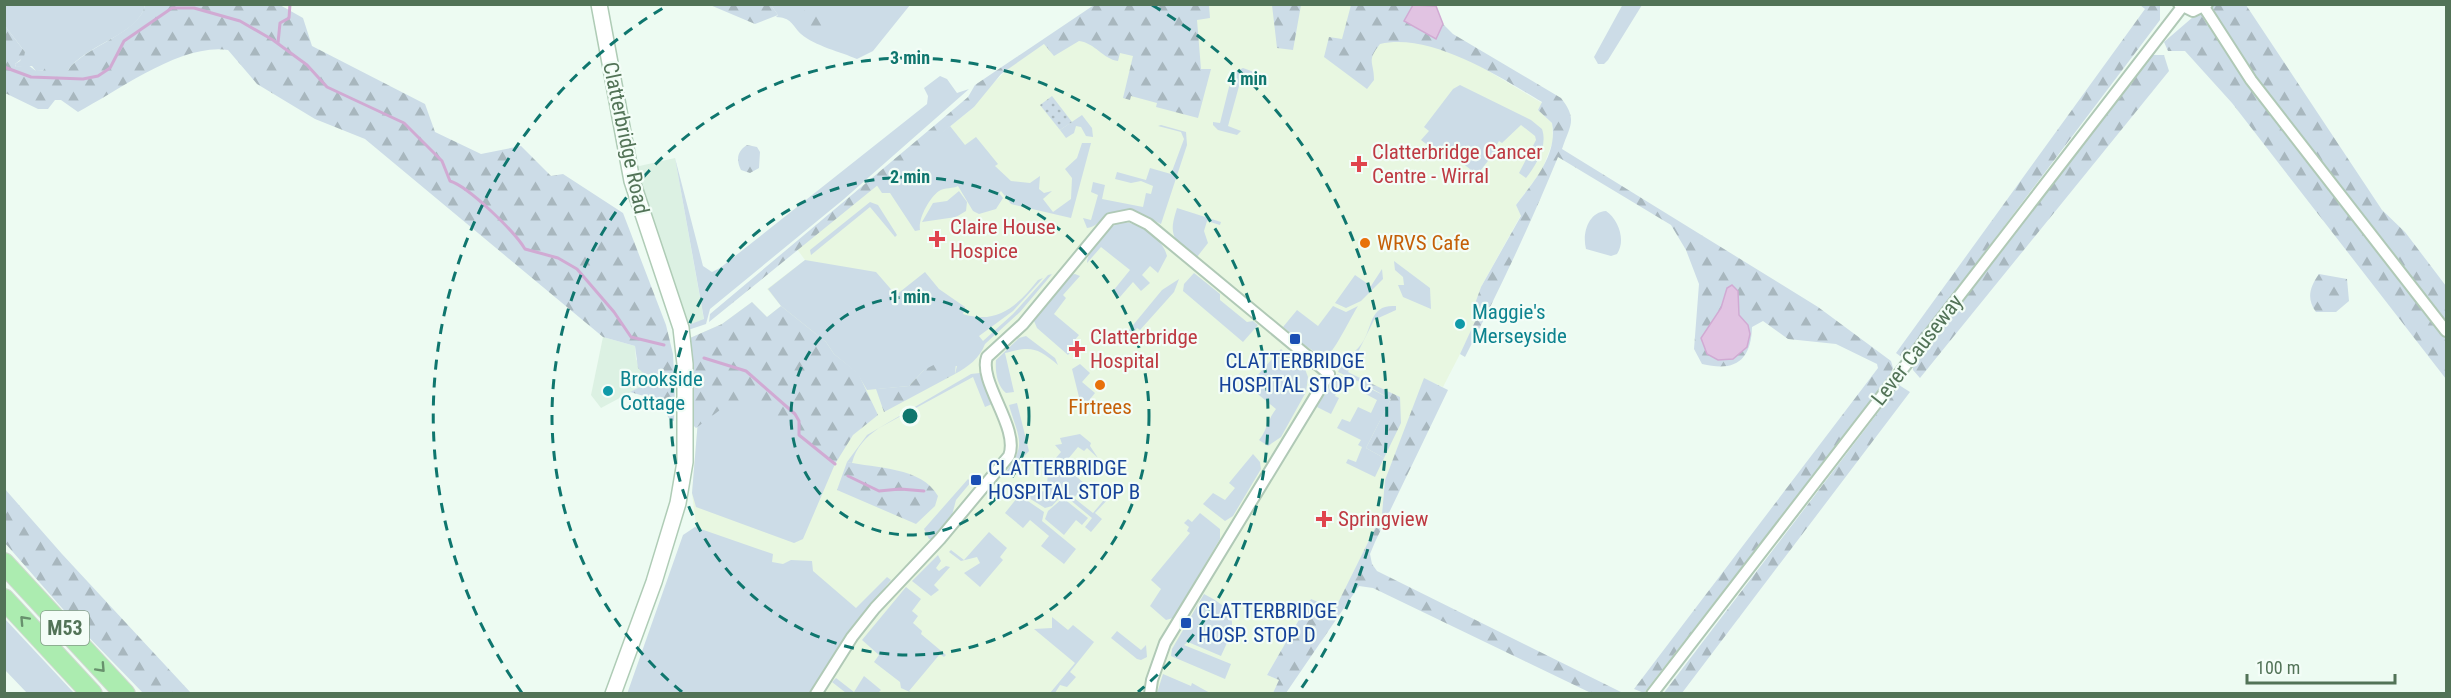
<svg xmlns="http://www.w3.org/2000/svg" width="2451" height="698" viewBox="0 0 2451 698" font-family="'Roboto Condensed',sans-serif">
<defs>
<pattern id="forest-firs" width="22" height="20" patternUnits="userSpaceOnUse" patternTransform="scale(1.5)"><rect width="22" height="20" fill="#ccdce7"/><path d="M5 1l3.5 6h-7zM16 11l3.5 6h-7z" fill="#a8b7be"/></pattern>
<pattern id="garden-dots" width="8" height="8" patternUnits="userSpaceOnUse" patternTransform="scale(1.5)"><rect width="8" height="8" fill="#ccdce7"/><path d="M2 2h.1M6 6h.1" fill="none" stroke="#a8b7be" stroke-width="1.8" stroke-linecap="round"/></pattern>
</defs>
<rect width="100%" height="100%" fill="#edfbf2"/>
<!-- residential -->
<path fill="#dcf1e3" d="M675,158L704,320L686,326L635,167Z
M603,337L635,346L636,359L644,373L674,374L675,382L644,385L601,408L591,395Z"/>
<!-- medical -->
<path fill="#e8f7e1" d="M1105,5H1378L1542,103L1538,110L1552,123L1553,141L1542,170L1516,205L1521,215L1481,287L1476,309L1480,313L1460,354L1443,387L1425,379L1385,480L1382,514L1335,610L1311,599L1267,675L1279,680L1273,693L641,694L697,534L692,493L700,396L690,338L722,324L752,302L767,317L781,306L767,289L805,260L797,249L974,107L981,95L1013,64Z"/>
<!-- green -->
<path fill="#ccdce7" d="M1623,4L1642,5L1608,60L1604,64H1598L1594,57Z
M4,5H145C140,34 85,45 68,70L36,71L32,66L16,67L15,64L20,61L25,52L5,26Z
M771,5H910L873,51L857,59C841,52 815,46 801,34C791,24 792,18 776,17L778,15Z
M1243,68L1254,72L1255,83L1241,79L1228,126L1241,131L1237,135L1218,130L1213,125V122L1220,123L1229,87L1236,78L1231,74Z
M940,76L947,79L957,93L969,89L844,199L710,309L706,324L688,330L686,326L704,319L675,158L703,266L712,272L720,268L927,104L928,96L924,88Z
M1460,85L1531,120L1542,129C1548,146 1536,165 1526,178L1519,173L1536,140L1535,136L1521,125L1502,143L1499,141L1496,146L1498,148L1474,179L1467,174L1470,169L1451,155L1447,160L1421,140L1429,131L1424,127L1453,89Z
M1082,115L1092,128L1093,137L1086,136L1081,127L1076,126L1074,133L1066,138L1060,130Z
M1161,125L1186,132L1187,145L1161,224C1142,215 1126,201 1103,219C1097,223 1095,227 1087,228L1083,218L1091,220L1098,195L1091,192L1093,182L1105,185L1102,199L1143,207L1146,193L1151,194L1153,186L1141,181L1131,183L1115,179L1117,172L1146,180L1150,168L1171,174L1184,139L1181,132L1158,126Z
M950,126L965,145L976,137L998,164L995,166L1011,181L1030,183L1040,176L1039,189L1044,193L1052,191L1043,199L1053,212L1071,199L1072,178L1065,169L1077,158L1082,143H1091L1071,218L1011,204L1001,191L999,193L1003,198L996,209L979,214L973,211L958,186C953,189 945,187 939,191C929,198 918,219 920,230L915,231L890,193H882L876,184Z
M959,191L967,202L966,211L956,217L922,222L933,203L947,201Z
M870,202L878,205L897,235L895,237L870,207L811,255L810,250Z
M1177,208L1221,222L1220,225L1207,221L1204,231L1208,243L1197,257H1194C1173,239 1168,236 1177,208Z
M1606,211C1619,220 1626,241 1617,254L1611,256L1586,249C1582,234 1588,212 1606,211Z
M1121,222C1138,221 1163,238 1167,256L1158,273L1150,266L1142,275L1150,283L1141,291L1133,282L1120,297L1113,291L1130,270L1101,247L1087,263C1088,247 1106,228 1121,222Z
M805,260L876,272L896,295L925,272L939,289L965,307L963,314C998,325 1018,305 1038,280L1043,278L1013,311L979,336L983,341L1013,314L1048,275L1052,274L1020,312L985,344C980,358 968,367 955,374L957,366L924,370L909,386L867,390L857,373L834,354L826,342L781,306L768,289Z
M1394,261L1430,288L1431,309L1403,297L1398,285H1404L1403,277L1395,270Z
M1382,269L1383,279L1361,301L1346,308L1335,303L1355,275L1371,286Z
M1194,273L1220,294V300L1247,322L1253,321L1258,325L1243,342L1183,291L1184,284Z
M1075,274L1080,276L1063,295L1066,298L1054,314L1079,335L1074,341L1077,344L1068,355L1037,328L1034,321L1070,275Z
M1179,279L1174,292L1140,330L1137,328L1131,337L1129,330L1162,290Z
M1333,306L1346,312L1358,306C1351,317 1335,350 1328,355L1316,353L1299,341L1301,338L1296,334L1294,336L1283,327L1297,310L1318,326Z
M1396,306V310L1374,320L1348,372L1368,382L1367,387L1391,399L1366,448L1384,458L1375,477L1346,463L1348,459L1356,462L1362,447L1358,445L1361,440L1337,428L1342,419L1350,422L1358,407L1371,413L1377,400L1360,391L1365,382L1361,380L1360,382L1338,372C1347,353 1353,356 1362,343C1373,327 1369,304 1396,306Z
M1026,336L1055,358L1058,365C1037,347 1031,346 1005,353L1014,392L1006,393C997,386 995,371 996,360L1019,338Z
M1281,349L1305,369L1308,377L1306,392L1281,437L1268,446L1259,440C1267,430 1268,419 1276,409L1248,386Z
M693,361L795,414L799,421V435L835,464L803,539L794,543L696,507L692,493L700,396Z
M1080,364L1090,373L1082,382L1095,393L1082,409L1072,369Z
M980,373L992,404L985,407L973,377L879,428C866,437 856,447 852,463L847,462L867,435L971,374Z
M1337,374L1348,379L1345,384L1341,383L1335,396L1339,398L1331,414L1317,407Z
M1017,403L1029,451L1005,477L1003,475C1028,445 1019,440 1009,405Z
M1080,434L1091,443L1090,446L1098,458L1087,448L1084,451L1078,447L1063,465L1085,484L1074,498L1093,513L1108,495L1110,497L1095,513L1102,519L1091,532L1085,527L1092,518L1063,494L1052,506L1045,508L1024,495L1044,491L1047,488L1048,467L1061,452L1055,445L1062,444L1060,438Z
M1253,454L1260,462L1261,469L1233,516L1225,521L1203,504L1213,493L1225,500L1235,488L1229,483Z
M968,479L971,482L956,500L951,519L933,539H929L924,529Z
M1022,497L1044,512L1042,521L1076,549L1064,564L1041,546L1049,536L1030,520L1023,528L1005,513L1017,498L1020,500Z
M1063,498L1088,518L1082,525L1076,520L1064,535L1045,519L1048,511Z
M1200,513L1220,529V539L1173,618L1166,620L1150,606L1161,589L1151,580L1190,533L1187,531L1189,527L1184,523L1188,519L1192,522Z
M695,527L773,554L772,562L783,564L791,560L812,561L813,571L856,608L887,577L891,580L850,629L809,693L627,694L683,535Z
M989,532L1007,548L1000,557L1003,560L980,587L964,573L980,563L977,557L961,561L949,552L951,550L964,560Z
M938,555L941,561L936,568L939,571L946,566L950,567L934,585L939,590L931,596L912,581Z
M906,587L921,599L912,611L918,616L913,623L922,631L921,634L946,655L944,657L940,654L909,691L912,693L901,688L900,682L874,662L879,655L862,640Z
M1204,594C1239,612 1237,622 1221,656L1188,642L1184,645L1231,664L1225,679L1171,656L1172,649Z
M1052,617L1068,630L1073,625L1094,642L1070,672L1076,677L1067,687L1060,685L1055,693H1050L1075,663L1034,629L1052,628Z
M5,619L74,693H27L5,670Z
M1117,631L1141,650L1146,645L1147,657L1141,660L1137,659L1111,638Z
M1163,674L1191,686L1192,683L1210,693H1157Z
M864,676L881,690L878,693H846L832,682L836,678L854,692Z"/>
<!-- forest -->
<path fill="url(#forest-firs)" d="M145,5H280L303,18L312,46L425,104L435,132L481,154L521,146L551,176L563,174L623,213L666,325L673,354L674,374H644L638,368L635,346L603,337L365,139L315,119L257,84L228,50C181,43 118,91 78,112L61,100H55L48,109H38L5,93V26L25,52L24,57L15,64L16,67L28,65L36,71H43L47,65L55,63L68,70C85,46 140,33 145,5Z
M710,5H771L778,15L755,24Z
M1094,5H1209L1210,18L1197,20L1201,69H1211L1198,118L1156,107L1157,103L1131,96L1130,100L1123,98L1133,56L1120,53L1118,61C1103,59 1095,43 1079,41L1054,56L1044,44L1001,74L974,107L709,322L710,314L941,120L968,97L975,85Z
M1272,5H1301L1293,50L1277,48Z
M1351,5H1413L1405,21L1436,39L1443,24L1453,34L1561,98C1578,120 1570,125 1562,149L1818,307L1891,361L1893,368L1889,377L1644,693L1634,689L1878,368L1877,364L1836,344L1788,339L1763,321L1752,327C1751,361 1735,372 1702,364L1694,349L1699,284L1686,250L1671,225L1558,157C1530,225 1499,291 1465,357L1460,354L1479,313L1476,301L1481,287L1521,216L1516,205C1534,181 1558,155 1552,123L1538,110L1542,102C1500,77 1431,32 1380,44C1366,62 1374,61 1374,80L1367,89L1324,57L1329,37L1342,39Z
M2140,5H2160V20L1904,359L1896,353L2145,9Z
M2214,5H2246L2382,210L2405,232L2446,286V379L2232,103L2185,51H2168L2164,42L2193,17Z
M809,6L827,18L818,31C807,32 803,20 804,11Z
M2152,55H2164L2169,71L1920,378L1913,370V364Z
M747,145L757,147L760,152L759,168L750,173L741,170C736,160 737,151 747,145Z
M2319,274L2347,279L2349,301L2336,312H2316C2306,298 2310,287 2319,274Z
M752,302L767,317L781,306L826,342L834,354L858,373L878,415L853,435L835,464L799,435V421L795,415L790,419L779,420L753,402L728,404L696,428L691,423L693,361L690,338L722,324Z
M941,361H956L955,374L884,412L876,389L909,386L924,370Z
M1424,378L1448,390L1375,542L1370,554L1372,564L1377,571L1623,693H1591L1373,588L1359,586L1286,693H1273L1279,680L1267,675L1311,599L1335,609L1382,514L1385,480Z
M675,382L674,421L670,420L658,400L630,392L644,385Z
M1368,382L1400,397L1401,423L1384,458L1366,448L1391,399L1367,386Z
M1899,385L1910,392L1682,693L1663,694Z
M847,462C875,468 922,467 938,496L935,506L916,524L837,490Z
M4,488L62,554L191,693H143L76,624L5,543Z"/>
<!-- garden -->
<path fill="url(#garden-dots)" d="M1052,96L1072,122L1060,130L1040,105Z"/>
<!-- water -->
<path fill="#e1c3e2" stroke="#d1aad3" stroke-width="1.5" d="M1413,5L1436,6L1443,24L1436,39L1404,21Z
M1732,285L1738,291L1739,315L1748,325L1750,334L1747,347L1733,359L1718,360L1707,354L1701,338L1721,308L1727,288Z"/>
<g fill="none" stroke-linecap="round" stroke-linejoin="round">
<!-- stream -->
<path stroke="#d1aad3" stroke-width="3" d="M278,43L280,23L289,18L290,4
M4,67L31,77L83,79L98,76L110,68L124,41L172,8H194L240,21L273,40L307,65L327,87L404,123L442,161L450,181C469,187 514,231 525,249L558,258L577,269L614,312L631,337L664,345
M704,358L746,371L795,414L799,421V435L835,464
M848,476L879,491L900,489L924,491"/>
<defs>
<path id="minor" d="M2179,4L2193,11L2207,4
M2204,7L2251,80L2446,331
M816,694L852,637L875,608L940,539L1009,456C1020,428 978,382 987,357L1023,324L1110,219L1130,215L1148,224L1329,374L1165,643L1152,680L1150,694
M1652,694L2182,7"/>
<path id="secondary" d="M599,4L632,181L681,328L685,364V462L678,503L654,582L613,694"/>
<path id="motorway" d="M4,563L125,694
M4,599L92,694"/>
</defs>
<!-- minor casing -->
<use href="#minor" stroke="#b0c9b6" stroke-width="14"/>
<!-- secondary casing -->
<use href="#secondary" stroke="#afccb6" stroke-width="18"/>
<!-- motorway casing -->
<use href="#motorway" stroke="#cfd8d0" stroke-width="22"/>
<!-- minor -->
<use href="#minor" stroke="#fff" stroke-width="10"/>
<!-- secondary -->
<use href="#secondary" stroke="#fff" stroke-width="15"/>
<!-- motorway -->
<use href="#motorway" stroke="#acecb0" stroke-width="20"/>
</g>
<!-- one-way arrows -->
<defs><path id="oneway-chevron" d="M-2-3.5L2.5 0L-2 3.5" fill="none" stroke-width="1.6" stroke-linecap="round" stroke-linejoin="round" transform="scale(1.5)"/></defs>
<g stroke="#68916d">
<use href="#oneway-chevron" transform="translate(24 620) rotate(-133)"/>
<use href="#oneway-chevron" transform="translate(101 668) rotate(47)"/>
</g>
<!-- distance rings -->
<g fill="none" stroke="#0f766e" stroke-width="3" stroke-dasharray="10 8">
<circle cx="910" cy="416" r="119"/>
<circle cx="910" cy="416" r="239"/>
<path d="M682 692A358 358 0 1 1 1138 692"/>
<path d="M522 693A477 477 0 0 1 668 5M1152 5A477 477 0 0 1 1298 693"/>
</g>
<!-- markers -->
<g fill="#e0444e" stroke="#f3fdf7" stroke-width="2">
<path d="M1356 155h6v6h6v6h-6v6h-6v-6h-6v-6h6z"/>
<path d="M934 230h6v6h6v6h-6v6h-6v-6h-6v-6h6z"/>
<path d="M1074 340h6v6h6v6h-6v6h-6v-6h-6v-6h6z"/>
<path d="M1321 510h6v6h6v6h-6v6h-6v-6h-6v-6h6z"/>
</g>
<g fill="#e8710a" stroke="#f3fdf7" stroke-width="2">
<circle cx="1365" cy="243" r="6"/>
<circle cx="1100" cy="385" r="6"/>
</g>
<g fill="#0f9aa8" stroke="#f3fdf7" stroke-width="2">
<circle cx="1460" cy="324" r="6"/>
<circle cx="608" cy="391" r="6"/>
</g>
<g fill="#1a4fb4" stroke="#f3fdf7" stroke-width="2">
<rect x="1289" y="333" width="12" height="12" rx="3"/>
<rect x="970" y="474" width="12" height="12" rx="3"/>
<rect x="1180" y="617" width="12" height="12" rx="3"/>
</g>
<g text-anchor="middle" stroke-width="4.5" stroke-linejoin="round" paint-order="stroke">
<!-- shield labels -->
<rect fill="#f3fdf7" stroke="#829c87" stroke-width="1.5" x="41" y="611" width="48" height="34" rx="4.5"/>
<g font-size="20" font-weight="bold" fill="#527357">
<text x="65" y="635">M53</text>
</g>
<!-- street labels -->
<g font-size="21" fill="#527357" stroke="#f3fdf7">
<text transform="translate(626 138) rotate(78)" y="7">Clatterbridge Road</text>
<text transform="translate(1917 350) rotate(-52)" y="7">Lever Causeway</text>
</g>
<!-- health labels -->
<g font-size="21" fill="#be3a42" stroke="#f3fdf7" text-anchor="start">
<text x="1372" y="159">Clatterbridge Cancer<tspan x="1372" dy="24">Centre - Wirral</tspan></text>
<text x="950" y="234">Claire House<tspan x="950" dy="24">Hospice</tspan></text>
<text x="1090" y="344">Clatterbridge<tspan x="1090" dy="24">Hospital</tspan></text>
<text x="1338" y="526">Springview</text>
</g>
<!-- food labels -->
<g font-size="21" fill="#c56008" stroke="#f3fdf7" text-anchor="start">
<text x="1377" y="250">WRVS Cafe</text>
<text x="1100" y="414" text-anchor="middle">Firtrees</text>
</g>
<!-- culture labels -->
<g font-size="21" fill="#0d838f" stroke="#f3fdf7" text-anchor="start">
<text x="1472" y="319">Maggie's<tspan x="1472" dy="24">Merseyside</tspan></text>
<text x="620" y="386">Brookside<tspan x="620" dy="24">Cottage</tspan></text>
</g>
<!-- transit labels -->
<g font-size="21" fill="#164399" stroke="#f3fdf7" text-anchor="start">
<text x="1295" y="368" text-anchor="middle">CLATTERBRIDGE<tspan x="1295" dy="24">HOSPITAL STOP C</tspan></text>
<text x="988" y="475">CLATTERBRIDGE<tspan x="988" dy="24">HOSPITAL STOP B</tspan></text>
<text x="1198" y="618">CLATTERBRIDGE<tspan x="1198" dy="24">HOSP. STOP D</tspan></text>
</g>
</g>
<circle cx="910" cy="416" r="9" fill="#0f766e" stroke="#f3fdf7" stroke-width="3"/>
<g font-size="18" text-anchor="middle" font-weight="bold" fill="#0f766e" stroke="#f3fdf7" stroke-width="4.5" stroke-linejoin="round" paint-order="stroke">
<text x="910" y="64">3 min</text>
<text x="1247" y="85">4 min</text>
<text x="910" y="183">2 min</text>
<text x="910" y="303">1 min</text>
</g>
<!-- border -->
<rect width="2451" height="698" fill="none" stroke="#527357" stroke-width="12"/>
<!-- scale -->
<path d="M2247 674v9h148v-9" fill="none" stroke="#527357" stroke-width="3"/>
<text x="2256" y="674" font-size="18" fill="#527357" stroke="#f3fdf7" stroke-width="4.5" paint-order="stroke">100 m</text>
</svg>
